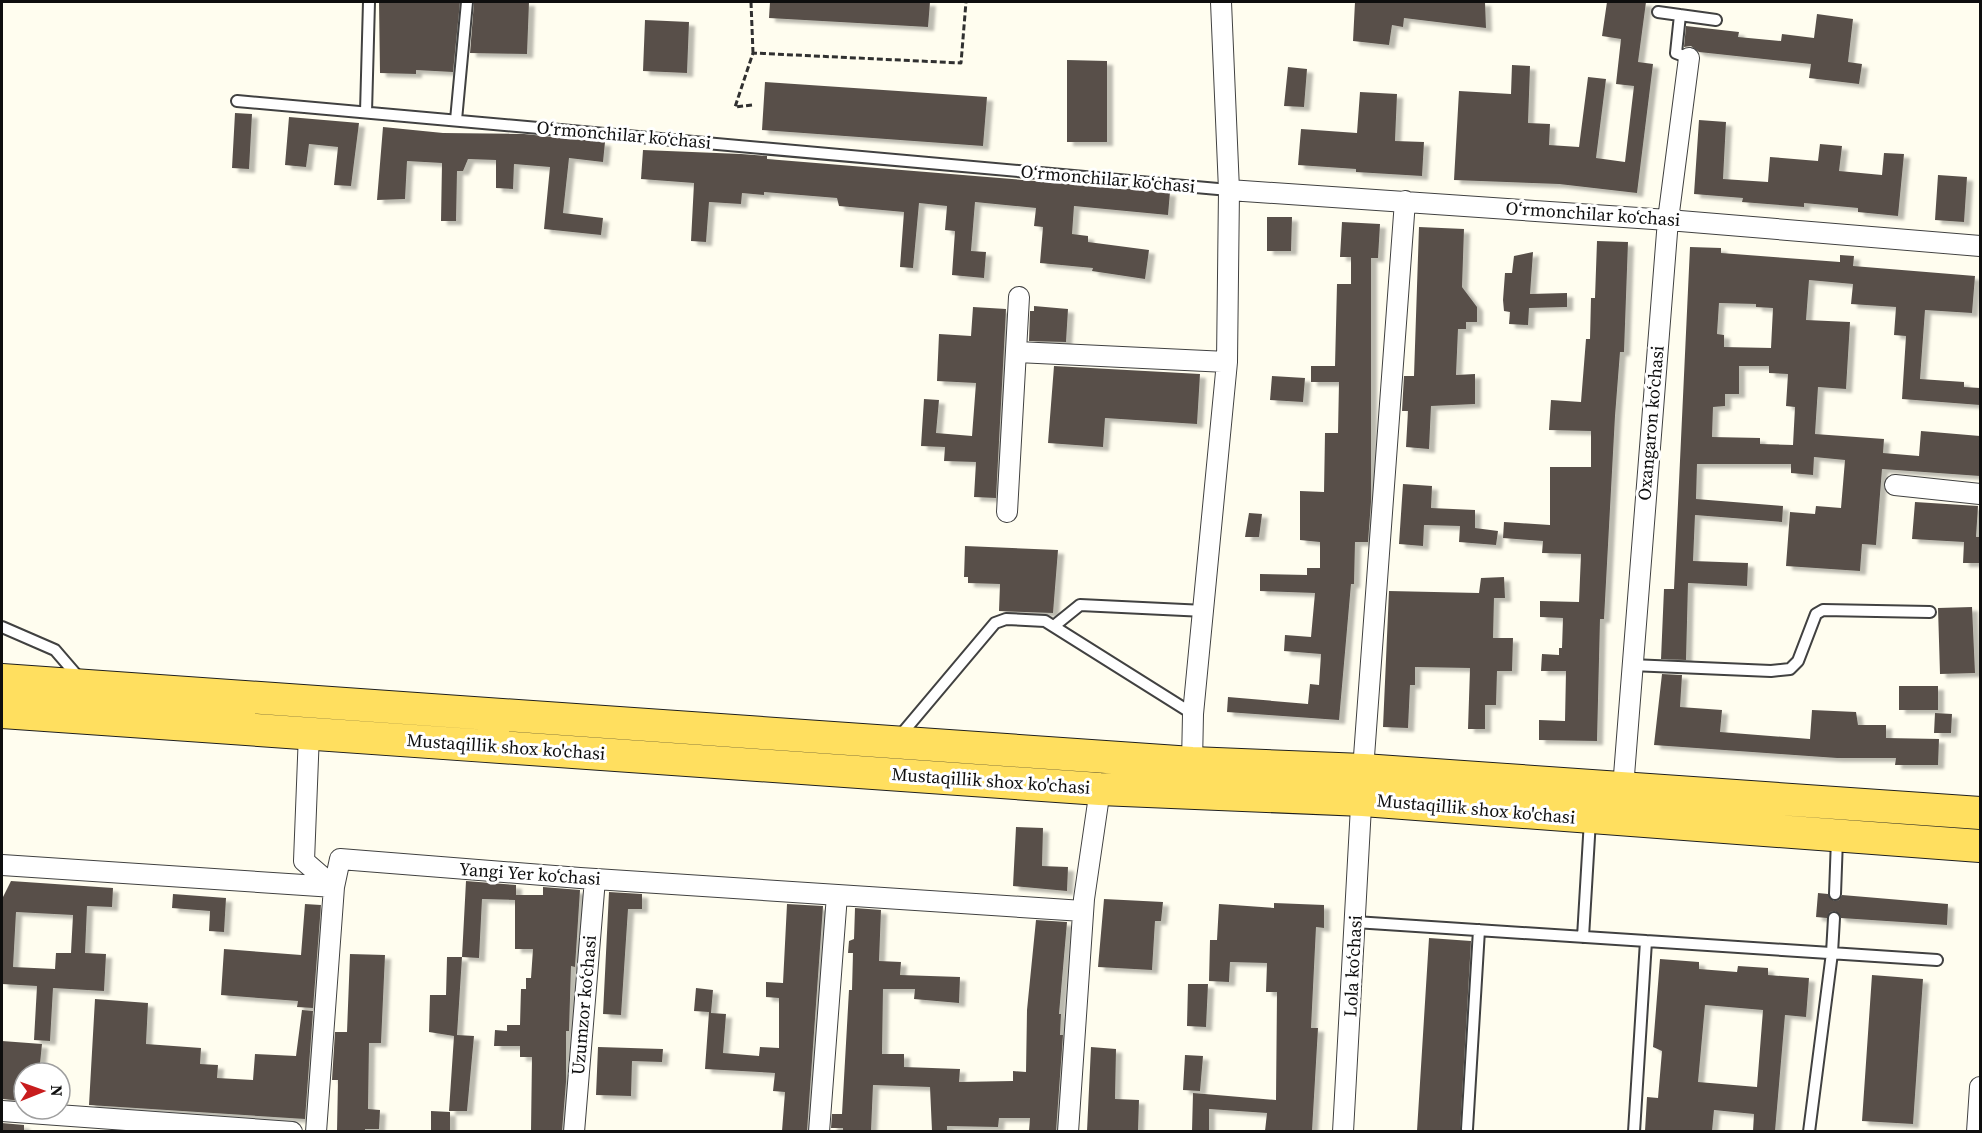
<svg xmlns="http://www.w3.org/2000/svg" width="1982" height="1133" viewBox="0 0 1982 1133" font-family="'Source Serif 4',serif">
<defs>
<filter id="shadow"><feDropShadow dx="6" dy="4" stdDeviation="1.5" flood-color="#0004"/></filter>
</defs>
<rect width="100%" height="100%" fill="#fffdef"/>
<!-- building -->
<path fill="#58504a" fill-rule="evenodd" filter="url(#shadow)" d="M379,2H460L453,72L416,70V74L380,73Z
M474,2H529L527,54L470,53Z
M770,2H930L928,27L769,18Z
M1355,2H1485L1486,28L1404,18L1403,27L1392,25L1389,45L1353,41Z
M1607,2H1646L1638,62L1653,64L1637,193L1559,184L1454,180L1459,91L1511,94L1512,65L1530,66L1528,123L1550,124L1549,145L1579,147L1588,77L1606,79L1596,158L1625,162L1634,86L1616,84L1621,39L1602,36Z
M1817,14L1853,19L1848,62L1862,64L1859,84L1809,78L1811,64L1699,52L1691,46L1684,47L1686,26L1739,32L1738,37L1781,41L1782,34L1814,38Z
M645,20L689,22L687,73L643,71Z
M1067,60L1107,61V142H1067Z
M1288,67L1307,69L1304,107L1284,106Z
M765,82L987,97L983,146L762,130Z
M1360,92L1397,94L1395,141L1424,142L1422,176L1356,172V169L1298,165L1301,129L1357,133Z
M235,113L252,114L249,169L232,168Z
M289,117L359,123L351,186L334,185L338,147L309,144L306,167L285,165Z
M1699,120L1726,122L1723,179L1768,182L1770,157L1818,161L1820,144L1842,146L1839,171L1882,175L1884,153L1904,154L1898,216L1858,212V208L1804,203V207L1742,202L1743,198L1694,194Z
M383,127L443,133L524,134L605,142L603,162L569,158L563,213L603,218L601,235L544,229L550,167L514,164L513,189L496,188V160L468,159L463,171H457L456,221H441L442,163L407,161L405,199L377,200Z
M643,150L741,154L767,156V159L1170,192L1168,215L1074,206L1072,234L1088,236V242L1149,250L1145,279L1092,271L1093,268L1040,263L1043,227L1034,226L1036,208L975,202L971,251L986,252L984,278L952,275L955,231L945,230L947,206L919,203L913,268L900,267L904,212L839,206L837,198L764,192V195L742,193L741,204L709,202L706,242L691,241L694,183L641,179Z
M1938,175L1967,177L1964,222L1935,220Z
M1267,217H1292L1291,251H1267Z
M1342,222L1380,224L1378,258H1371V502L1368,542H1355L1354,584H1351L1339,720L1227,712L1228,697L1308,704L1310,684L1319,685L1321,654L1284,651L1285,635L1311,637L1315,593L1260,591V574L1307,575V568H1320V542L1300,540V491L1324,492L1325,433H1338L1339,382H1311V366H1335L1337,284H1351V257H1340Z
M1419,227L1464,229L1462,287L1477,307V322H1466V329H1458L1456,375L1475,374V404L1431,406L1429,449L1406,447L1408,411H1402L1404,376H1414Z
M1597,241L1628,242L1624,352H1620L1615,416L1604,619H1600L1597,741L1539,740V720L1565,721L1566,671H1541L1542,654L1559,655V648H1562L1563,618L1540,617V601L1579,602L1581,554L1542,553L1543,541L1503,538L1504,522L1550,525V467H1591V431L1549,430L1551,400L1581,402L1586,339H1590L1591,298H1595Z
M1690,247L1721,248V253L1840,262V255L1854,256L1853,266L1975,276L1972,313L1925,310L1920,379L1964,382V387L1980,388V405L1902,399L1906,336L1894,335L1896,307L1851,304L1853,284L1809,280L1806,320L1850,322L1846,389L1818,387L1815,434L1884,439L1883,453L1919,456L1921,431L1980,436V476L1882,469L1876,545L1862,544L1860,571L1786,566L1790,512L1815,514L1816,506L1841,508L1845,460L1814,457L1813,475L1791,473V464H1697L1696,499L1783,506L1782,522L1695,515L1693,561L1748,563L1747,586L1688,583L1686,660L1661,659L1664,589H1674ZM1719,303L1756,304V307L1773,308L1771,348L1724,347V335L1717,334ZM1739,366H1769V373L1788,374L1786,406L1795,407L1793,445L1760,444V438L1712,437L1713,407L1725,406V394H1739Z
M1533,252L1530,294L1567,293V307L1529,308L1528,325L1509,324L1510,312L1504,311L1503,300L1505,273H1512L1514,256Z
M1034,306L1068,309L1066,342L1029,341L1030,311H1034Z
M973,307L1006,309L996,498L974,497L976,462L944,461L945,447L921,446L924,399L939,400L936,433L972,436L976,383L937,381L939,334L971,336Z
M1054,366L1200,374L1197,424L1105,418L1103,447L1048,443Z
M1272,376L1305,378L1303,402L1270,400Z
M1403,484L1432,486L1431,508L1475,510V528L1498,531L1496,545L1459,542L1460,526L1424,525L1423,546L1399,544Z
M1915,502L1978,506L1976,537H1980V563H1963L1964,542L1912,539Z
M1249,513L1262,514L1259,537H1245Z
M965,546L1058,550L1053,613L999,611L1000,584L968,583V577H964Z
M1504,577L1505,598H1494L1493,638H1513L1512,671H1497L1496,705H1485V729H1468L1470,668L1415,667V685H1410L1408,728L1383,727L1389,591L1479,593L1481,578Z
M1972,607L1975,673L1940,674L1938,608Z
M1662,674L1682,675L1680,707L1722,710L1720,732L1810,739L1812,710L1856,712L1858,725H1886V738L1939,739L1938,765H1895L1896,758H1837L1654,745Z
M1899,686H1938V710H1899Z
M1935,713L1952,714L1951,733H1934Z
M1016,827L1043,828L1042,866L1068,867L1067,891L1013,886Z
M11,881L113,888L112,907L87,906L85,953L106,954L104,991L53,988L50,1041L34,1040L37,986L2,984V899ZM16,912L73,915L71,953H56L55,969L13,967Z
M466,881L516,885V895H543V887L580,890L575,967L571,966L569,1031H566V1082L562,1131H531L532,1057H520V1046H494L495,1030L507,1031V1025H520L521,989H526V978H531L533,949H515V900L482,899L479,958L462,957Z
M609,892L642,894V909H628L621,1015L603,1014Z
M1818,893L1828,894L1834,901L1839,900L1842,895L1948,904L1947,925L1841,918L1835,911L1830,912L1827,918L1816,917Z
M173,894L226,898L224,932L209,931L210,911L172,908Z
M1104,899L1163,902L1161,921H1155L1152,970L1098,967Z
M1274,903L1324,905V928L1316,927L1311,1028H1318L1312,1131H1265L1267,1113L1209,1109V1131H1192L1193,1093L1276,1100L1277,992H1266L1267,963L1230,962L1229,982L1209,981L1210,940H1217L1219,904L1274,908Z
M305,904L321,905L313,1008L297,1007L298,1001L221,995L224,949L301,955Z
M787,904L823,906L807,1131H782L785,1092L773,1091L775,1073L705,1069L709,1012L694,1011L696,988L713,990L711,1013L726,1014L723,1053L759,1056L760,1047L779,1048V998L766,997V982L783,983Z
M855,908L881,910L879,961L901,962L900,975L960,977L959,1003L914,999L915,989H883L882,1054H904V1067L960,1069L959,1082L1013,1081V1071L1026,1072L1027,1010L1036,920L1067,922L1059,1014H1061L1060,1035H1063L1056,1131H1029L1030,1118H999L998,1127L947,1126V1131H932L930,1087L873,1085L871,1131H843V1128H831L832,1114H842L849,990H852L853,953H848L849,941L854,939Z
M1429,938L1471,941L1460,1131H1417Z
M350,954L385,955L381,1043H369L368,1109L380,1110L379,1129H365V1131H337L338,1080H332L335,1032H347Z
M447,957H462L457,1035L474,1036L467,1111H449L454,1036L429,1032L430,995H446Z
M1660,959L1699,962V969L1737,972L1738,966L1768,968V975L1809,978L1806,1017L1785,1015L1775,1131H1753L1754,1114L1714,1110L1712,1131H1645L1647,1097L1658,1098L1662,1051L1653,1047ZM1705,1005L1763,1010L1757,1087L1698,1082Z
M1872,975L1923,979L1913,1124L1862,1121Z
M1188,984H1208L1206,1027L1187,1026Z
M95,999L148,1003L146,1044L201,1048L200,1064L218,1065L217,1078L253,1080L255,1054L296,1056L302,1010L313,1011L305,1119L89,1105Z
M2,1041L42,1044L39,1073H24V1101L2,1099Z
M598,1047L663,1049L662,1062L632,1061L631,1096L596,1095Z
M1091,1047L1116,1049L1115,1099L1139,1100L1138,1131H1087Z
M1185,1055L1203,1056L1200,1091L1183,1090Z
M431,1111L450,1112V1131H431Z
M2,1123L24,1125V1131H2Z"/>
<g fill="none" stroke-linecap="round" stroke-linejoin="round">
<defs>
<path id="lane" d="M1658,12L1716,20
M1680,15L1676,53L1689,58
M237,101L1229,190
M366,112L369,2
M456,120L467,2
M1054,626L1080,605L1205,611
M2,627L55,650L80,679
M1631,665L1771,671L1790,669L1798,661L1816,614L1823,610L1930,612
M899,737L995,623L1006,619L1045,621L1193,714
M1835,894L1837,839
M1355,922L1937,960
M1583,937L1590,820
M1467,1129L1479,930
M1634,1132L1646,941
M1809,1132L1832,953L1834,918"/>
<path id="street" d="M1229,190L1668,220L1980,246
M1017,352L1227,362
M1895,485L1980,494
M1007,512L1019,297
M309,733L304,861L334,887L316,1132
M1192,763L1193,714L1227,362L1229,190L1221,2
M1623,788L1668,220L1689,58
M2,865L334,887L340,859L580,878L1083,911
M2,1111L292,1132
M574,1132L595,879
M819,1132L837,895
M1068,1132L1084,899L1100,789
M1343,1132L1363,770L1405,201
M1977,1132L1980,1087"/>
<path id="primary" d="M2,680L1192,763L1363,770L1980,813
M2,712L1100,789L1363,800L1980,846"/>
</defs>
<!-- lane casing -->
<use href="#lane" stroke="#414141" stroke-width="14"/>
<!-- street casing -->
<use href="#street" stroke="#414141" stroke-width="22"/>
<!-- primary casing -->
<use href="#primary" stroke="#1f1f1f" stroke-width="34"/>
<!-- path -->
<path stroke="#303030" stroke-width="3" stroke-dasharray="6 3" stroke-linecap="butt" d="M751,2L753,53
M752,105L735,107L753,53L961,63L966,2"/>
<!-- lane -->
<use href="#lane" stroke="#fff" stroke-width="10"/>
<!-- street -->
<use href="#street" stroke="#fff" stroke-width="20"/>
<!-- primary -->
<use href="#primary" stroke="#ffdf5f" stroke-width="32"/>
</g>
<g text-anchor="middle" stroke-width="6" stroke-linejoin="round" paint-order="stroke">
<!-- street labels -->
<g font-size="18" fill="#0e0e0e" stroke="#fff">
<text transform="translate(624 135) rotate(5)" y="6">Oʻrmonchilar koʻchasi</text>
<text transform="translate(1108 179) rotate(5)" y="6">Oʻrmonchilar koʻchasi</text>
<text transform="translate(1593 214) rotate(4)" y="6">Oʻrmonchilar koʻchasi</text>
<text transform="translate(1651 423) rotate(-85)" y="6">Oxangaron koʻchasi</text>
<text transform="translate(506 747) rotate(4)" y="6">Mustaqillik shox ko'chasi</text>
<text transform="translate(991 781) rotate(4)" y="6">Mustaqillik shox ko'chasi</text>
<text transform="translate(1476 809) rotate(5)" y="6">Mustaqillik shox ko'chasi</text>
<text transform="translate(530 874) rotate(4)" y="6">Yangi Yer koʻchasi</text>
<text transform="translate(1353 966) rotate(-87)" y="6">Lola koʻchasi</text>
<text transform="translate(584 1005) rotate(-85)" y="6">Uzumzor koʻchasi</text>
</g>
</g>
<!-- border -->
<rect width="1982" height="1133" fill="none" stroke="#0e0e0e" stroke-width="6"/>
<!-- north arrow -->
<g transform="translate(42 1091) rotate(89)"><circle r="28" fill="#ffffff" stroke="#9f9f9f" stroke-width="1.5"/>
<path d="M0-4.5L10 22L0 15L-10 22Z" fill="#c81c1d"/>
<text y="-9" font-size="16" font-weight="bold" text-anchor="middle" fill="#0e0e0e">N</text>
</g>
</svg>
